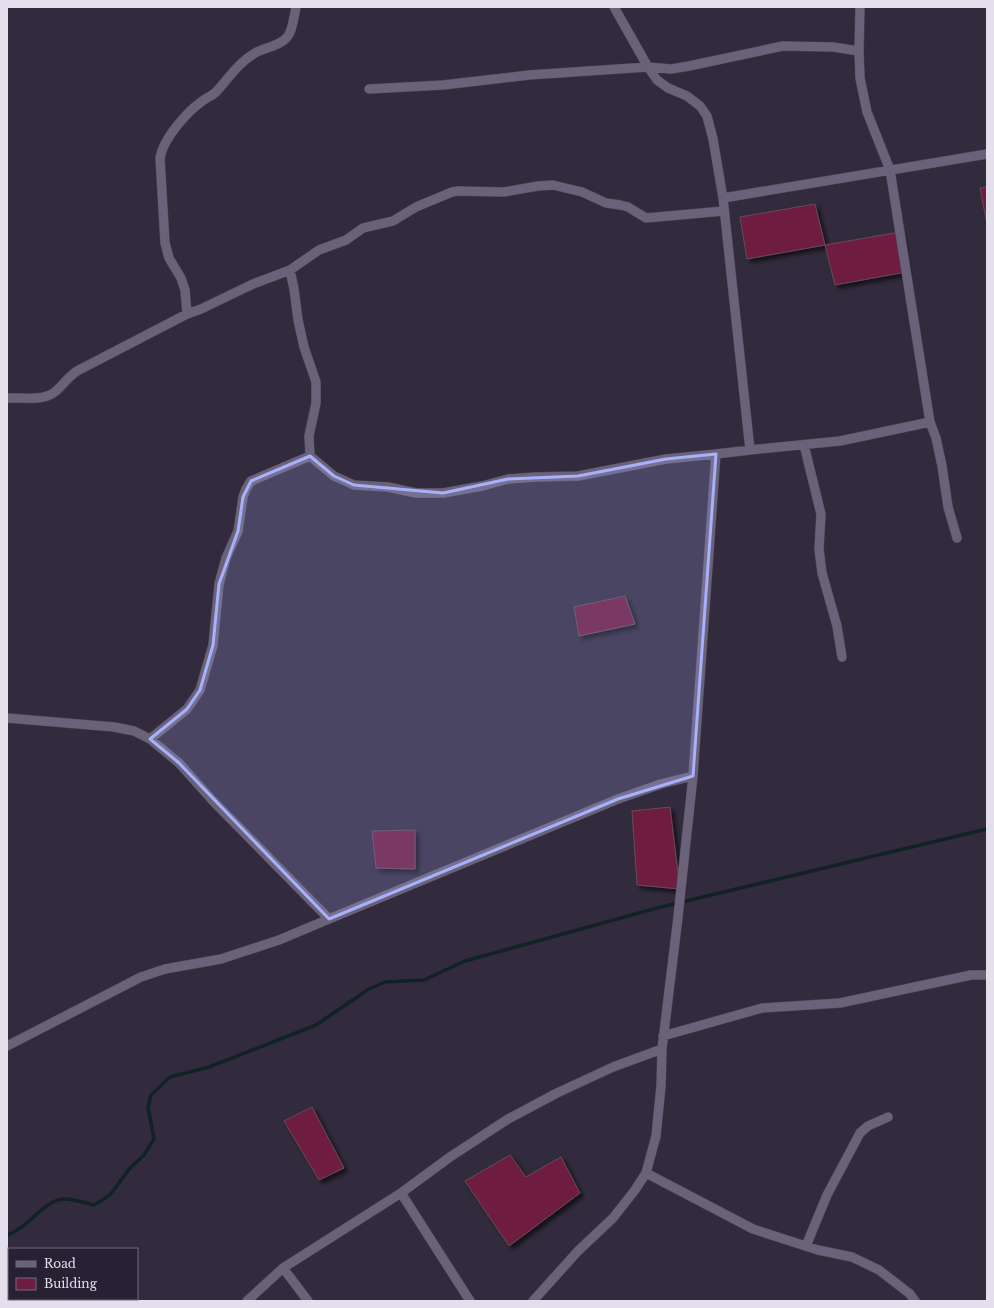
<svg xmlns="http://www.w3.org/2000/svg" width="994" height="1308" viewBox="0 0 994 1308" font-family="'Libre Baskerville',serif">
<defs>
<filter id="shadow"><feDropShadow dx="3.5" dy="3.5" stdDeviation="2" flood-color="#0009"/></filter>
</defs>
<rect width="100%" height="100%" fill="#322b3e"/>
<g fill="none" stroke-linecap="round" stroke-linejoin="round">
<!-- stream -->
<path stroke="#112225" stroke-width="3.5" d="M7,1235C28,1229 41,1202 63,1199C71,1198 86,1203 94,1205L110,1195L130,1168L144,1155L154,1139L148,1107L151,1095L170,1077L209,1067L316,1025L369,989L385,982L424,980L465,961L657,908L987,829"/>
</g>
<!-- building -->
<path fill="#6e1d3f" stroke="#664c54" filter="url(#shadow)" d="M987,187V224L980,188Z
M815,204L825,245L747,259L740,217Z
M900,232L906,272L835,285L825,245Z
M625,596L635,624L579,636L574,607Z
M670,807L680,889L637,885L632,811Z
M415,830V869L376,868L372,831Z
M312,1107L344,1168L319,1180L284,1121Z
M510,1155L526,1177L561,1157L580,1193L509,1246L465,1181Z"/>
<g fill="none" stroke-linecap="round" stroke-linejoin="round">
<defs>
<path id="minor" d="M614,7L648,67L657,80L668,88L687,96L700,106L707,116L713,139L723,198
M860,7L859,51L860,78L867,112L890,170L930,422L936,438L942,466L948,507L957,538
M369,89L443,85L529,75L648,67L671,69L689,66L783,46L833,47L859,51
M290,270L294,289L298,320L304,347L316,382V403L309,436L310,456L334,476L354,485L388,487L416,493H443L482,486L508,479L535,477L578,476L666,459L716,454
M187,314L185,290L181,278L169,258L165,243L160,158C163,139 186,113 201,102C206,98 212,96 216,92C229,78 238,63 255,53C265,47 281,46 288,36C293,29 294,16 296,7
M7,398C22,397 44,402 56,391C64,384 68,377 77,371L187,314L201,309L253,284L290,270L319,250L346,240L363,228L393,221L416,207L452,192L458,191L504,192L538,186L553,185L582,192L606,203L620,205L628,207L646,218L724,211
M804,445L821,514L819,549L822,573L837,626L842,657
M750,450L840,441L930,422
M7,718L114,727L134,731L150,739L179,763L213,801L329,919L618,799L661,784L693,776L716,454L750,450L723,198L987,154
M150,739L187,709L200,690L213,645L219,584L226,558L238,531L243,497L246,489L251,481L310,456
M663,1036L762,1008L840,1003L971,975H987
M7,1046L141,977L165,969L221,959L279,940L329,919
M646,1173L753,1229L818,1250L852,1257L879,1270L910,1294L915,1301
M401,1193L470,1301
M806,1246L827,1195L860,1133L868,1126L888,1117
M283,1268L308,1301
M247,1301L283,1268L401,1193L450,1157L508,1119L557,1093L613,1067L662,1049
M533,1301L578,1251L613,1218L635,1190L646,1173L656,1136L661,1086L662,1049L678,917L693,776"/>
</defs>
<!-- minor casing -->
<use href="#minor" stroke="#4e4859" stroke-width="10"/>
<!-- minor -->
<use href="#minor" stroke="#6a6279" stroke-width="9"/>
</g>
<!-- marked area -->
<path fill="#a8b0fc" fill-opacity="0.2" stroke="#a8b0fc" stroke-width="3" stroke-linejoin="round" d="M716,454L693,776L618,799L329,919L179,763L150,739L187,709L200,690L213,645L219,584L238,531L243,497L251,481L310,456L334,476L354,485L443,493L508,479L578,476L666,459Z"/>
<!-- border -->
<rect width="994" height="1308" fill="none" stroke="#e3dfec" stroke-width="16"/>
<!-- legend -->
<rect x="8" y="1248" width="130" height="52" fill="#282134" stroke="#736d7e"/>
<rect x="16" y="1261" width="20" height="6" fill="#6a6279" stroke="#736d7e"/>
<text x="44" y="1268" font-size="12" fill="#e3dfec">Road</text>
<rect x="16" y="1278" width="20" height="12" fill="#6e1d3f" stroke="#736d7e"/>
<text x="44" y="1288" font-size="12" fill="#e3dfec">Building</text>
</svg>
